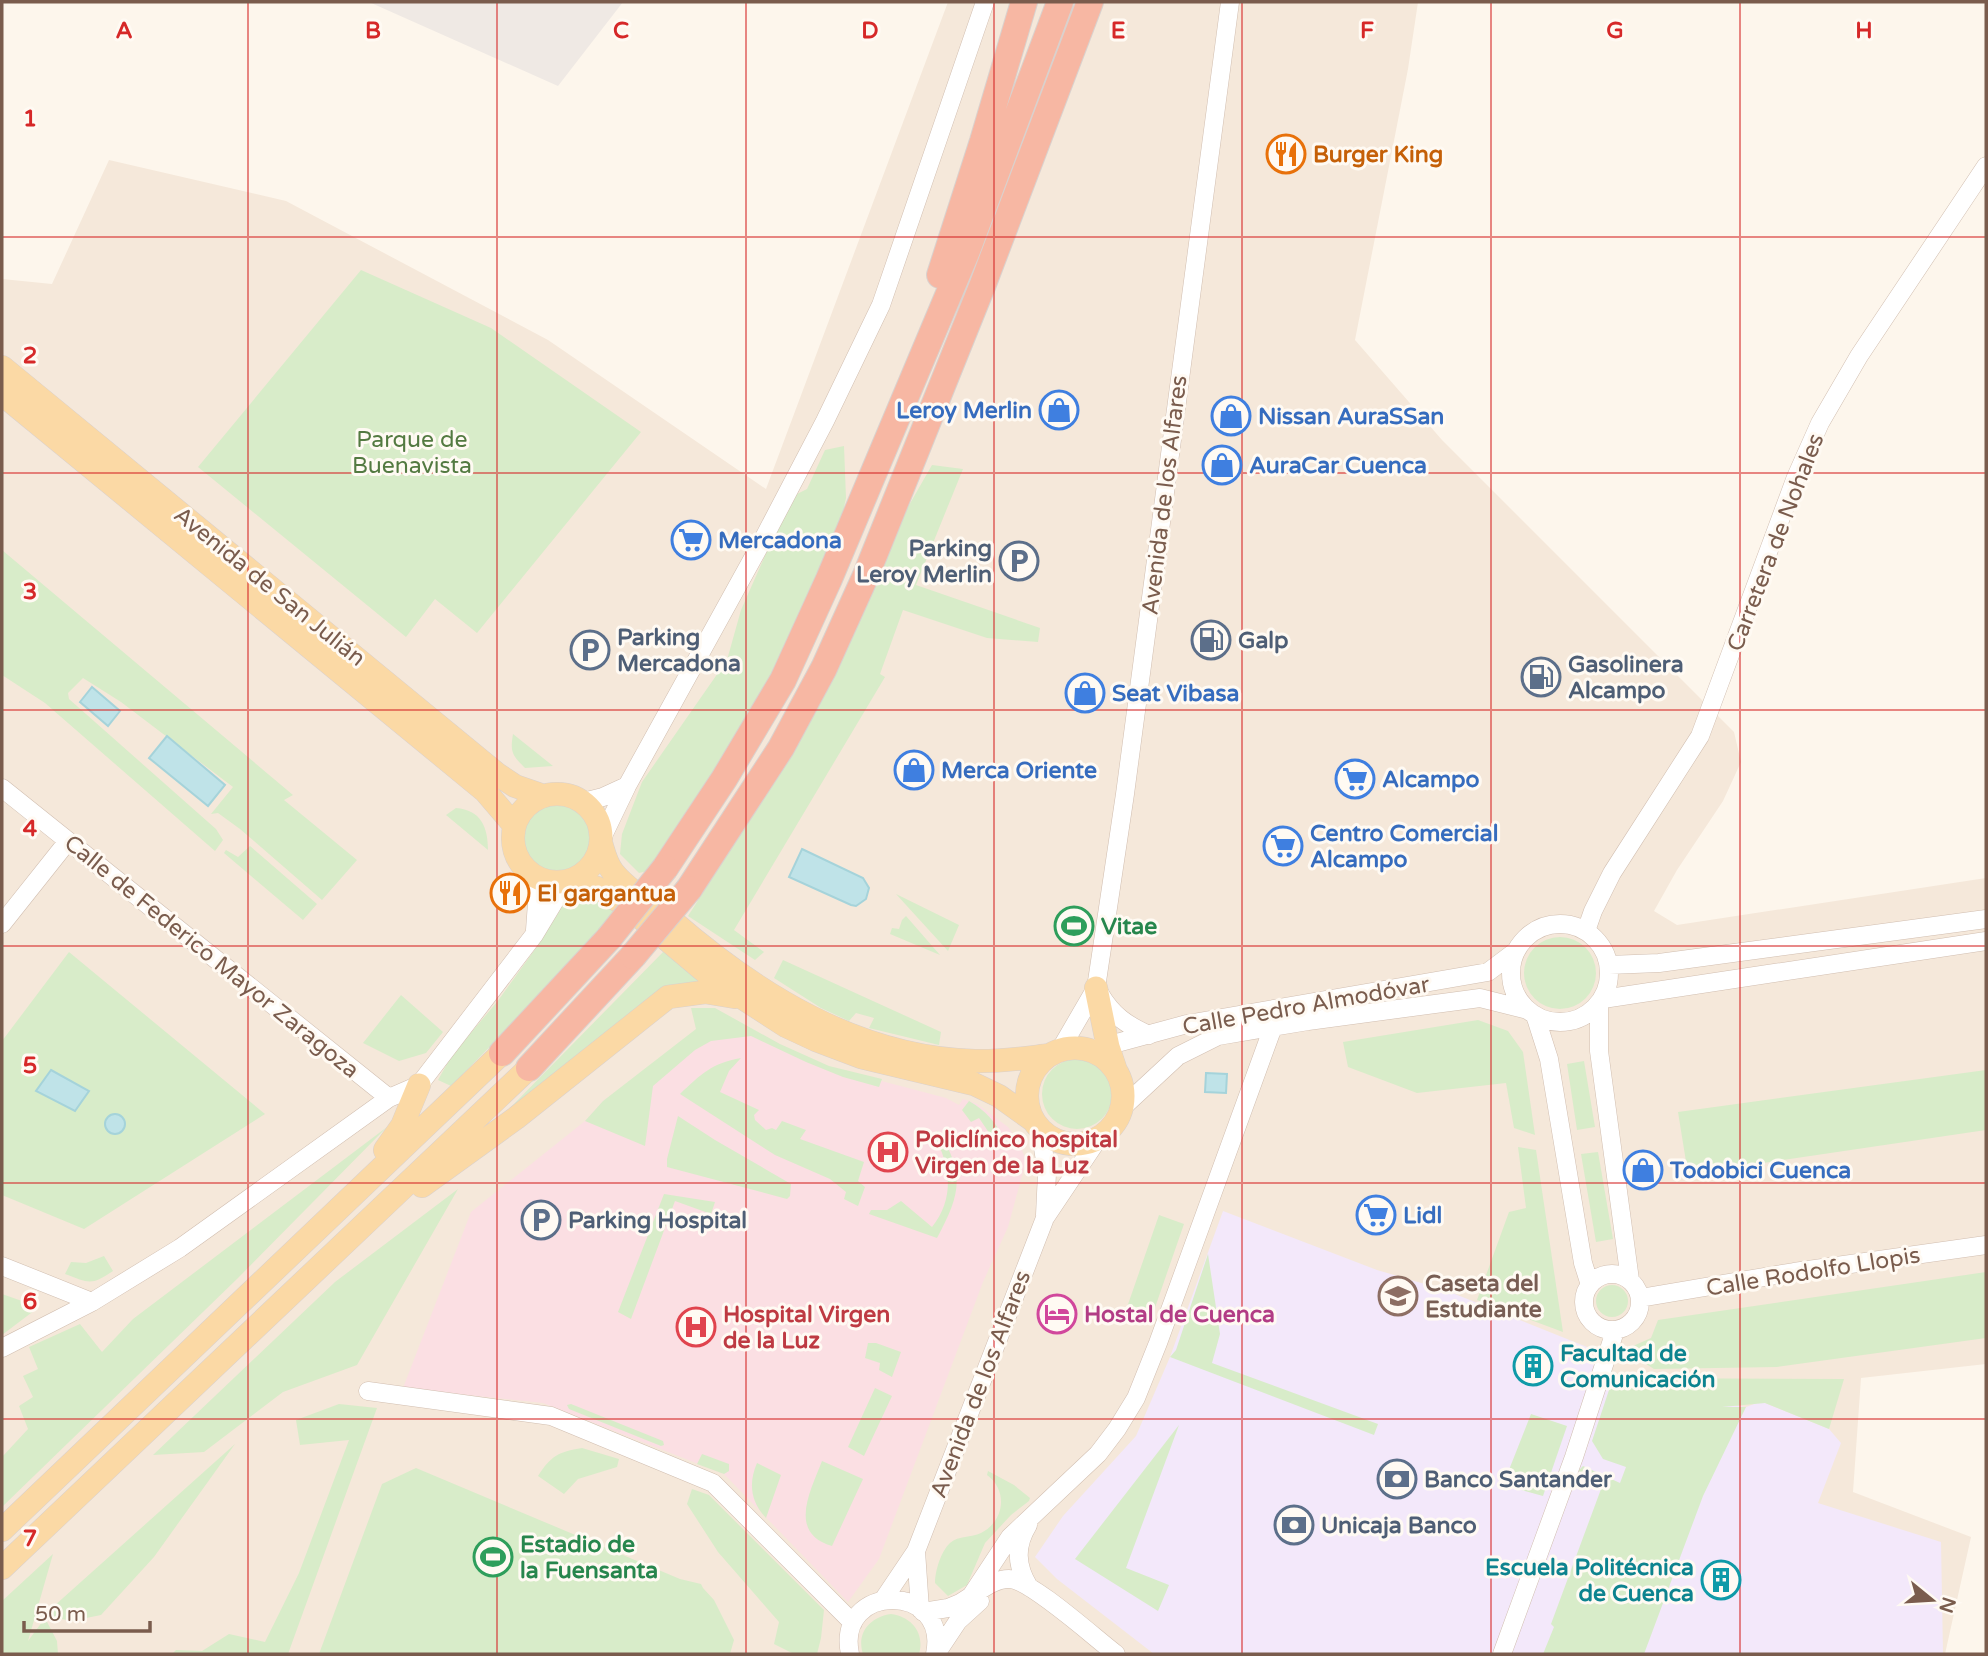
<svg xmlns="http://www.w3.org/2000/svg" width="1988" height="1656" viewBox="0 0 1988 1656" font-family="'Varela Round',sans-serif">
<rect width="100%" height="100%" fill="#fdf6ec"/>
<!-- residential -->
<path fill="#f5e8da" d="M948,2H1418L1408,69L1355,340L1442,440L1734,732L1741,762L1723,801L1677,870L1654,911L1677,925L1986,878V1364L1861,1378L1853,1492L1971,1537L1945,1654H2V279L52,284L109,160L286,201L548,340L766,489Z"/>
<!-- industrial -->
<path fill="#efe9e4" d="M369,2H623L558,86Z"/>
<!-- education -->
<path fill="#f3e8fa" d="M1223,1211L1377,1270L1445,1290L1587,1347L1616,1389L1746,1407L1765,1400V1403L1829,1429L1841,1443L1818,1503L1941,1542L1943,1654H1154L1057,1579L1035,1557L1063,1516L1136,1436L1170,1357Z"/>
<!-- medical -->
<path fill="#fbdfe3" d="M754,1030L817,1064L946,1098L959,1105L963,1099L977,1104L1008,1127L1019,1142L1026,1161L1008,1227L983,1282L879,1559L848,1602L724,1474L543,1403L403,1388L471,1212L585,1121L603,1101L670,1051Z"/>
<!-- green -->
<path fill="#d8ecc9" d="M361,270L491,328L641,432L477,633L435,599L406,637L198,467Z
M844,446L846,498L837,541L755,715L656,869L639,873L620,854L622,834L642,782L727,660L741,610L772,540L797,494L807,489L825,450Z
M932,465L963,469L916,585L1040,628L1038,642L987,638L903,610L880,674L885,677L734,930L764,952L755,960L688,916L766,794L852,634L908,507Z
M2,550L293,795L284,800L357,860L322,900L240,829L218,813L211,814L233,787L121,702L83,678L68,693L69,699L216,829L223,840L215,851L45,703L2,675Z
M513,734L553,766L525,768C512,755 510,752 513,734Z
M523 838a34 34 0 1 1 68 0a34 34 0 1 1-68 0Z
M456,808C481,810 488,827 488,850L446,815Z
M250,846L317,904L303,920L224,853L226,850L238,857Z
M896,894L959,925L948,951Z
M573,899L606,901L621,909L542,994L451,1086L438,1080L452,1055L497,1002L536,948L564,904Z
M906,916L940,955L890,934L892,928L899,929L902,920Z
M1524 973a36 36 0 1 1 72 0a36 36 0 1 1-72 0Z
M667,948L707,982L504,1114Z
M69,952L265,1114L84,1229L2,1195V1041Z
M783,960L941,1032L939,1045L869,1028L874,1018L856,1013L849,1021L821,1008L774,978Z
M401,995L443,1032L426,1053L399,1061L363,1043Z
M691,1008H715L780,1044L829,1066L882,1079L879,1087L843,1077L806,1062L751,1036L711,1041L695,1050L653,1086L645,1146L585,1121L603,1101L696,1029Z
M1478,1020L1508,1031L1523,1052L1535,1135L1514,1128L1506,1083L1417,1093L1348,1067L1343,1042Z
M741,1058L729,1071L720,1092L759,1110L754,1115L755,1120L766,1130L772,1128L776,1130L782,1121L806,1130L800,1139L864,1162L858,1181L865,1187L858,1206L844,1199L846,1192L830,1179L775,1155L680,1094C701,1074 712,1063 741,1058Z
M1042 1094a35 35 0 1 1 70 0a35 35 0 1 1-70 0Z
M1584,1061L1595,1127L1577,1130L1567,1064Z
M1986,1070V1130L1688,1174L1678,1112Z
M969,1101C985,1110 997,1123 1004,1140H994L979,1118L971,1122L962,1110Z
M678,1116L715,1140L791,1184L790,1196L787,1199L667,1167V1159Z
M387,1127L238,1278L2,1507V1457L28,1429L19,1406L33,1397L23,1376L38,1369L29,1347L80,1324L102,1352L133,1319Z
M938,1131C966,1174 960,1195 937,1238L869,1214L871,1210H887L901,1201L932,1227C955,1198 951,1165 933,1134Z
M1518,1147L1536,1150L1563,1332L1477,1300L1509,1212L1526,1208Z
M1598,1152L1613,1239L1596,1242L1581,1154Z
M458,1189L357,1365L283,1392L204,1452L153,1455L335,1282Z
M664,1194L715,1202L711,1214L675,1201L631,1319L618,1312Z
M1159,1215L1184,1224L1150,1322L1125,1313Z
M1208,1254L1220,1334L1212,1363L1378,1424L1374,1435L1170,1357L1176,1350Z
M104,1256L113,1271C91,1286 89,1283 65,1274L71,1262L86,1263Z
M1986,1272V1338L1777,1367L1654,1369L1624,1350L1651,1338L1658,1320Z
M1596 1301a16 16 0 1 1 32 0a16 16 0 1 1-32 0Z
M2,1294L39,1307L2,1335Z
M868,1343H876L901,1352L892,1377L879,1370L880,1363L865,1358Z
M1613,1378L1844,1379L1829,1429L1765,1403L1722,1407H1746L1703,1496L1644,1654H1543L1554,1627L1551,1624L1604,1481L1578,1471L1583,1466L1620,1483L1626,1467L1603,1459L1592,1441Z
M875,1388L892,1396L864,1456L848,1447Z
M339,1404L377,1408L288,1654H172L176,1650L202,1651L229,1634L265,1642L299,1573L349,1440L300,1445L296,1420Z
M571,1404L663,1441L664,1445L661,1446L569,1409L567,1405Z
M1531,1414L1567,1426L1543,1496L1503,1485Z
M1179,1425L1126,1568L1169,1585L1158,1611L1075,1559Z
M235,1444L154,1557L101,1615L71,1621L44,1615Z
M582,1448L619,1459L617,1467L578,1479L564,1494L538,1476C551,1456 558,1452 582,1448Z
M702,1454L729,1464V1471L724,1474L697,1464Z
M822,1461L863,1479L832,1546C787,1533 811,1490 822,1461Z
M757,1463L781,1475L766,1518C751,1502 748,1484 757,1463Z
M416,1468L680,1579L701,1584L703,1588L714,1600L734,1640L730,1654H319L382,1484Z
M988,1471L1014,1485L1030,1498L1029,1501L1011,1515L985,1543L967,1585L948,1596L935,1583C935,1571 941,1551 950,1543C959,1535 971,1538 981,1533C1005,1521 1008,1490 987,1475Z
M692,1489L709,1495L824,1610L821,1638L817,1654H794L774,1644L779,1622L718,1552L687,1504Z
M53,1554L28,1641L45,1618L57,1641L58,1654H2V1601Z
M891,1614C912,1617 925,1633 919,1654H863C856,1633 870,1617 891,1614Z"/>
<!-- water -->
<path fill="#bfe3e8" stroke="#a5d3da" stroke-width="2" d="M92,687L120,711L108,726L80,702Z
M167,736L225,785L208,806L149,758Z
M802,849L863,878L869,888L866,899L856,906L851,905L789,877Z
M51,1070L89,1091L75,1111L36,1091Z
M1206,1073L1227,1074L1226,1093L1205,1092Z
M105 1124a10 10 0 1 1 20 0a10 10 0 1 1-20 0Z"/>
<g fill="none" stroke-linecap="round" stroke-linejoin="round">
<defs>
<path id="minor" d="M2,788L389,1098
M583,802L603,797L627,786
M601,840L627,786L759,547L825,421L881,305L985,2
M527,872L537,903L535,930
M1511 973a49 49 0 1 1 98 0a49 49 0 1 1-98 0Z
M2,924L68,841
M1586,931L1593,911L1612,873L1700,736L1796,477L1820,423L1859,356L1986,166
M1609,965L1659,963L1986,919
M1100,994C1113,1016 1127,1025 1149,1035
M1603,999L1986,941
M1599,1004V1051L1630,1280
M1535,1015L1549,1059L1583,1263L1590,1285
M1060,1050L1096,988L1125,794L1230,2
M1091,1050L1187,1024L1488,972L1516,951
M1123,1107L1178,1056L1218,1036L1308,1021L1480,998L1528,1010
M1040,1129L1047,1173L1045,1215
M2,1266L92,1302
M1584 1302a28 28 0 1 1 56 0a28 28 0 1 1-56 0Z
M1640,1298L1794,1272L1986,1245
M2,1348L92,1302L180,1248L389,1098L419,1085L534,935L566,882
M368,1391L551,1416L713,1483L853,1623
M1028,1525C1015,1546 1016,1566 1029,1587
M916,1551L920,1609
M974,1594C985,1587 996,1579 1009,1579C1030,1579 1096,1639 1116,1654
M883,1600L916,1551L1045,1218L1098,1139
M923,1612L948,1608L960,1603L971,1596L1010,1537L1098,1454L1117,1429L1136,1398L1158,1343L1273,1027
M850,1654C835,1582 950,1582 935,1654
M936,1654L958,1621L980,1601
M1502,1654L1574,1457L1615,1331"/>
<path id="major" d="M2,367L497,774L515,786L544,796
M2,394L485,791L514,825
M513 838a44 44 0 1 1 88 0a44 44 0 1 1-88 0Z
M601,843C604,853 606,863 613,872C628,891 652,904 671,920C756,994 858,1058 975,1061C1000,1062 1025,1058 1050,1055
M569,881L597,888L627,906L715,980L786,1026L816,1040L861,1057L974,1084L999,1096L1034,1121
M1096,988L1108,1047L1115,1068
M1027 1096a48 48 0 1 1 96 0a48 48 0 1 1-96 0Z
M385,1150L402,1126L419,1085
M422,1186L516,1118L668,997L705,992L735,997
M2,1530L502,1053
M2,1568L529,1068"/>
<path id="highway" d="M940,275L983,141L1024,2
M665,868L724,779L783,680L829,579L966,253L1060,2
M689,889L781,748L824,668L866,575L983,284L1090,2
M502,1053L609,938
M529,1068L633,956"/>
</defs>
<!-- minor casing -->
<use href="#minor" stroke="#d1beb0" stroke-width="19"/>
<!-- major casing -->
<use href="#major" stroke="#dad1cd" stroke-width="24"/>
<!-- highway casing -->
<use href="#highway" stroke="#dad1cd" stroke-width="28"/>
<!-- minor -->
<use href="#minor" stroke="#fff" stroke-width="18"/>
<!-- major -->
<use href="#major" stroke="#fbd9a5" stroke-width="23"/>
<!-- highway -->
<use href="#highway" stroke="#f7b7a3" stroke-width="26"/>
<defs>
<path id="highway-bridge" d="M609,938L665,868
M633,956L689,889"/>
</defs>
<!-- highway-bridge casing -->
<use href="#highway-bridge" stroke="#dad1cd" stroke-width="28" stroke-linecap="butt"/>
<!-- highway-bridge -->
<use href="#highway-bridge" stroke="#f7b7a3" stroke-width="26"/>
</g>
<!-- grid -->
<path fill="none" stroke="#d62828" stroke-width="2" stroke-opacity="0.55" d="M248,2V1654M497,2V1654M746,2V1654M994,2V1654M1242,2V1654M1491,2V1654M1740,2V1654M2,237H1986M2,473H1986M2,710H1986M2,946H1986M2,1183H1986M2,1419H1986"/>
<!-- icons -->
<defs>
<symbol id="restaurant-ring" viewBox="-11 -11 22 22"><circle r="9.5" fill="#fffaf3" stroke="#e8710a" stroke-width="1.5"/><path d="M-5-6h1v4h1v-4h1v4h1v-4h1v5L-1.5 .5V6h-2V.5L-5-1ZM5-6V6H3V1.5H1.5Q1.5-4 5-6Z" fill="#e8710a"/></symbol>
<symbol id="shop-ring" viewBox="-11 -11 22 22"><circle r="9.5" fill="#fffaf3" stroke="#3f7fe0" stroke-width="1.5"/><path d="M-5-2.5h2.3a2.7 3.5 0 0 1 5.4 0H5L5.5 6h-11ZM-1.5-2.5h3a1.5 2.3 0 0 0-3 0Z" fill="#3f7fe0"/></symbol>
<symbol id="supermarket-ring" viewBox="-11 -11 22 22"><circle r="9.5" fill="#fffaf3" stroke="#3f7fe0" stroke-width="1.5"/><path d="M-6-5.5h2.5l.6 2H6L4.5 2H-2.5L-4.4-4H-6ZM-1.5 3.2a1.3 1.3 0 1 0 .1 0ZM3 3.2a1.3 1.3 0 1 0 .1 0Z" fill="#3f7fe0"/></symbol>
<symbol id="parking-ring" viewBox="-11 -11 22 22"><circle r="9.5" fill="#fffaf3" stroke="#5c6f8a" stroke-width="1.5"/><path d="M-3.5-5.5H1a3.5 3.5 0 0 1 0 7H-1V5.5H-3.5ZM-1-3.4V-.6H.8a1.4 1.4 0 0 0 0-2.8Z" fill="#5c6f8a"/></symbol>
<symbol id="fuel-ring" viewBox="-11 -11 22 22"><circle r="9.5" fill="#fffaf3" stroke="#5c6f8a" stroke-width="1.5"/><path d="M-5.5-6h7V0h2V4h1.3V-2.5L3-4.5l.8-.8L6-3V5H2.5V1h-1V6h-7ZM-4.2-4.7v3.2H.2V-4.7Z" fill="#5c6f8a"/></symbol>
<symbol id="stadium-ring" viewBox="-11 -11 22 22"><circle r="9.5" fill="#fffaf3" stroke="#2e9e5b" stroke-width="1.5"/><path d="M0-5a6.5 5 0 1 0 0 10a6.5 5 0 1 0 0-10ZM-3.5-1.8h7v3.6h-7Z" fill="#2e9e5b"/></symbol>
<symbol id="hospital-ring" viewBox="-11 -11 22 22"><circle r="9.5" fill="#fffaf3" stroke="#e0444e" stroke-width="1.5"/><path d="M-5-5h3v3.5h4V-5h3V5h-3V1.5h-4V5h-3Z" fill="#e0444e"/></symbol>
<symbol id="university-ring" viewBox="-11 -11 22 22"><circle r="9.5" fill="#fffaf3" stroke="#8d6e63" stroke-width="1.5"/><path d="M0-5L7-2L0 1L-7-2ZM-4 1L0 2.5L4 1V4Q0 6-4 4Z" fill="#8d6e63"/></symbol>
<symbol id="hotel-ring" viewBox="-11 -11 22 22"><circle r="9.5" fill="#fffaf3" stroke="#d1479c" stroke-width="1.5"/><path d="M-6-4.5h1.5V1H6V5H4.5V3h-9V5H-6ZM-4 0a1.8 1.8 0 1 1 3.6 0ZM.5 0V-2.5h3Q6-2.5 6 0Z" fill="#d1479c"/></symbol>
<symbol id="building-ring" viewBox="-11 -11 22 22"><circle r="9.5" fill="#fffaf3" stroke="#0f9aa8" stroke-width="1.5"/><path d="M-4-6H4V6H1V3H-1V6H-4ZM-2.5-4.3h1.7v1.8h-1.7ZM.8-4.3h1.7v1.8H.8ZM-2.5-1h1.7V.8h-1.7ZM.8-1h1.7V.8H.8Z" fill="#0f9aa8"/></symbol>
<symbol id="bank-ring" viewBox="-11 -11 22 22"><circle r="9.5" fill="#fffaf3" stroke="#5c6f8a" stroke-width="1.5"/><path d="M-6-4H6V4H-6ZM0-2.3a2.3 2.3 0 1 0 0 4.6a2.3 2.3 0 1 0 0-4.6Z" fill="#5c6f8a"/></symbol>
</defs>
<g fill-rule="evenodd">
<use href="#restaurant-ring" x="1264" y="132" width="44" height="44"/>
<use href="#shop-ring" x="1037" y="388" width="44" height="44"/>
<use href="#shop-ring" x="1209" y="394" width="44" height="44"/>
<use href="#shop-ring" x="1200" y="443" width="44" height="44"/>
<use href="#supermarket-ring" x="669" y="518" width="44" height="44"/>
<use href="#parking-ring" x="997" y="539" width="44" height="44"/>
<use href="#fuel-ring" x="1189" y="618" width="44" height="44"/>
<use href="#parking-ring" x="568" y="628" width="44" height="44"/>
<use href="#fuel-ring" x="1519" y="655" width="44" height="44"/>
<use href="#shop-ring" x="1063" y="671" width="44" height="44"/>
<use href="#shop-ring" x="892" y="748" width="44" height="44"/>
<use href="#supermarket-ring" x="1333" y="757" width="44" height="44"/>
<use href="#supermarket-ring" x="1261" y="824" width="44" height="44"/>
<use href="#restaurant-ring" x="488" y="871" width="44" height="44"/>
<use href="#stadium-ring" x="1052" y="904" width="44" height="44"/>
<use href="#hospital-ring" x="866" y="1130" width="44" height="44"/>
<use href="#shop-ring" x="1621" y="1148" width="44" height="44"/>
<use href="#supermarket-ring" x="1354" y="1193" width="44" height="44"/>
<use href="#parking-ring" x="519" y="1198" width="44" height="44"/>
<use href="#university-ring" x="1376" y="1274" width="44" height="44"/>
<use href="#hotel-ring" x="1035" y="1292" width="44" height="44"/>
<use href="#hospital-ring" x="674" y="1305" width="44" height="44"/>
<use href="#building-ring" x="1511" y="1344" width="44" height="44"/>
<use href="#bank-ring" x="1375" y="1457" width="44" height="44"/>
<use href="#bank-ring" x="1272" y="1503" width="44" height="44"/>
<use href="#stadium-ring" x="471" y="1535" width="44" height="44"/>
<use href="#building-ring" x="1699" y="1558" width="44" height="44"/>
</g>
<g text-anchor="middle" stroke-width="6" stroke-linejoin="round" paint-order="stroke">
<!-- food labels -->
<g font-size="23" font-weight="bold" fill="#c56008" stroke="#fffaf3" text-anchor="start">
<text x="1313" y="162">Burger King</text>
<text x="537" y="901">El gargantua</text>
</g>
<!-- shop labels -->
<g font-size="23" font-weight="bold" fill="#366cbe" stroke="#fffaf3" text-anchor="start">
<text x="1032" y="418" text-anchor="end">Leroy Merlin</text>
<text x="1258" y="424">Nissan AuraSSan</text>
<text x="1249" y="473">AuraCar Cuenca</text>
<text x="718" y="548">Mercadona</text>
<text x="1112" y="701">Seat Vibasa</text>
<text x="941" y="778">Merca Oriente</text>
<text x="1382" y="787">Alcampo</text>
<text x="1310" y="841">Centro Comercial<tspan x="1310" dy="26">Alcampo</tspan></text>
<text x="1670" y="1178">Todobici Cuenca</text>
<text x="1403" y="1223">Lidl</text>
</g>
<!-- park labels -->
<g font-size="23" fill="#537a41" stroke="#fffaf3">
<text x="412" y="447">Parque de<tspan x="412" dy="26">Buenavista</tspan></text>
</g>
<!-- street labels -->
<g font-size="23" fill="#7a5c4d" stroke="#fffaf3">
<text transform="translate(1164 495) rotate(-83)" y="8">Avenida de los Alfares</text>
<text transform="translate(1775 542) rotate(-69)" y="8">Carretera de Nohales</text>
<text transform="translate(270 586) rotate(39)" y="8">Avenida de San Julián</text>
<text transform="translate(212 956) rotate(39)" y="8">Calle de Federico Mayor Zaragoza</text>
<text transform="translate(1306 1005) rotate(-10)" y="8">Calle Pedro Almodóvar</text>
<text transform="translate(1813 1271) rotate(-9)" y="8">Calle Rodolfo Llopis</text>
<text transform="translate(980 1384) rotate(-69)" y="8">Avenida de los Alfares</text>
</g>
<!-- service labels -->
<g font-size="23" font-weight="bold" fill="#4e5e75" stroke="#fffaf3" text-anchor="start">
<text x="992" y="556" text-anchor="end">Parking<tspan x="992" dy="26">Leroy Merlin</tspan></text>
<text x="617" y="645">Parking<tspan x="617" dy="26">Mercadona</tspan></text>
<text x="1238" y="648">Galp</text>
<text x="1568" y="672">Gasolinera<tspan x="1568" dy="26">Alcampo</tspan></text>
<text x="568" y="1228">Parking Hospital</text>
<text x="1424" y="1487">Banco Santander</text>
<text x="1321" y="1533">Unicaja Banco</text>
</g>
<!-- leisure labels -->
<g font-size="23" font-weight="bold" fill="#27864d" stroke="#fffaf3" text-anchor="start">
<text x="1101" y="934">Vitae</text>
<text x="520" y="1552">Estadio de<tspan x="520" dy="26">la Fuensanta</tspan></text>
</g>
<!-- health labels -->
<g font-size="23" font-weight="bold" fill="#be3a42" stroke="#fffaf3" text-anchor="start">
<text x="915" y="1147">Policlínico hospital<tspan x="915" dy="26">Virgen de la Luz</tspan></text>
<text x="723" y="1322">Hospital Virgen<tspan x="723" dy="26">de la Luz</tspan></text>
</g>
<!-- education labels -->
<g font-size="23" font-weight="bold" fill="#785e54" stroke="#fffaf3" text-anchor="start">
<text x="1425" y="1291">Caseta del<tspan x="1425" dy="26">Estudiante</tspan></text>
</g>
<!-- hotel labels -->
<g font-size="23" font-weight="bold" fill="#b23c85" stroke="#fffaf3" text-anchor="start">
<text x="1084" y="1322">Hostal de Cuenca</text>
</g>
<!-- culture labels -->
<g font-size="23" font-weight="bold" fill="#0d838f" stroke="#fffaf3" text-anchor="start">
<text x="1560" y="1361">Facultad de<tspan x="1560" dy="26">Comunicación</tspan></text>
<text x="1694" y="1575" text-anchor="end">Escuela Politécnica<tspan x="1694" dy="26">de Cuenca</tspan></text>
</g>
</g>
<g font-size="23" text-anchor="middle" font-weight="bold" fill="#d62828" stroke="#fffaf3" stroke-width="6" stroke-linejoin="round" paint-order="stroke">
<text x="124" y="38">A</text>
<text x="373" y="38">B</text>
<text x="621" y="38">C</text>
<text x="870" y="38">D</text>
<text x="1118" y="38">E</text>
<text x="1367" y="38">F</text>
<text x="1615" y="38">G</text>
<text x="1864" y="38">H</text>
<text x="30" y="126">1</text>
<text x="30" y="363">2</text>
<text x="30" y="599">3</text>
<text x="30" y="836">4</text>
<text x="30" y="1073">5</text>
<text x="30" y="1309">6</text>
<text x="30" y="1546">7</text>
</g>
<!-- border -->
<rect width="1988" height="1656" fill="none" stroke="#7a5c4d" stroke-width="7"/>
<!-- north arrow -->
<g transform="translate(1932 1600) rotate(108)" stroke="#fffaf3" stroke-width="5" paint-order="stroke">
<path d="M0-5L12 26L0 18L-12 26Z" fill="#7a5c4d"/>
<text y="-10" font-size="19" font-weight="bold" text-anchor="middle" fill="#7a5c4d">N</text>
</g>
<!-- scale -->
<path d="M24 1621v10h126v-10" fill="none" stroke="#7a5c4d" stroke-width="3.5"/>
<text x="35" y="1621" font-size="21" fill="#7a5c4d" stroke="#fffaf3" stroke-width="5" paint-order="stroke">50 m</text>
</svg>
